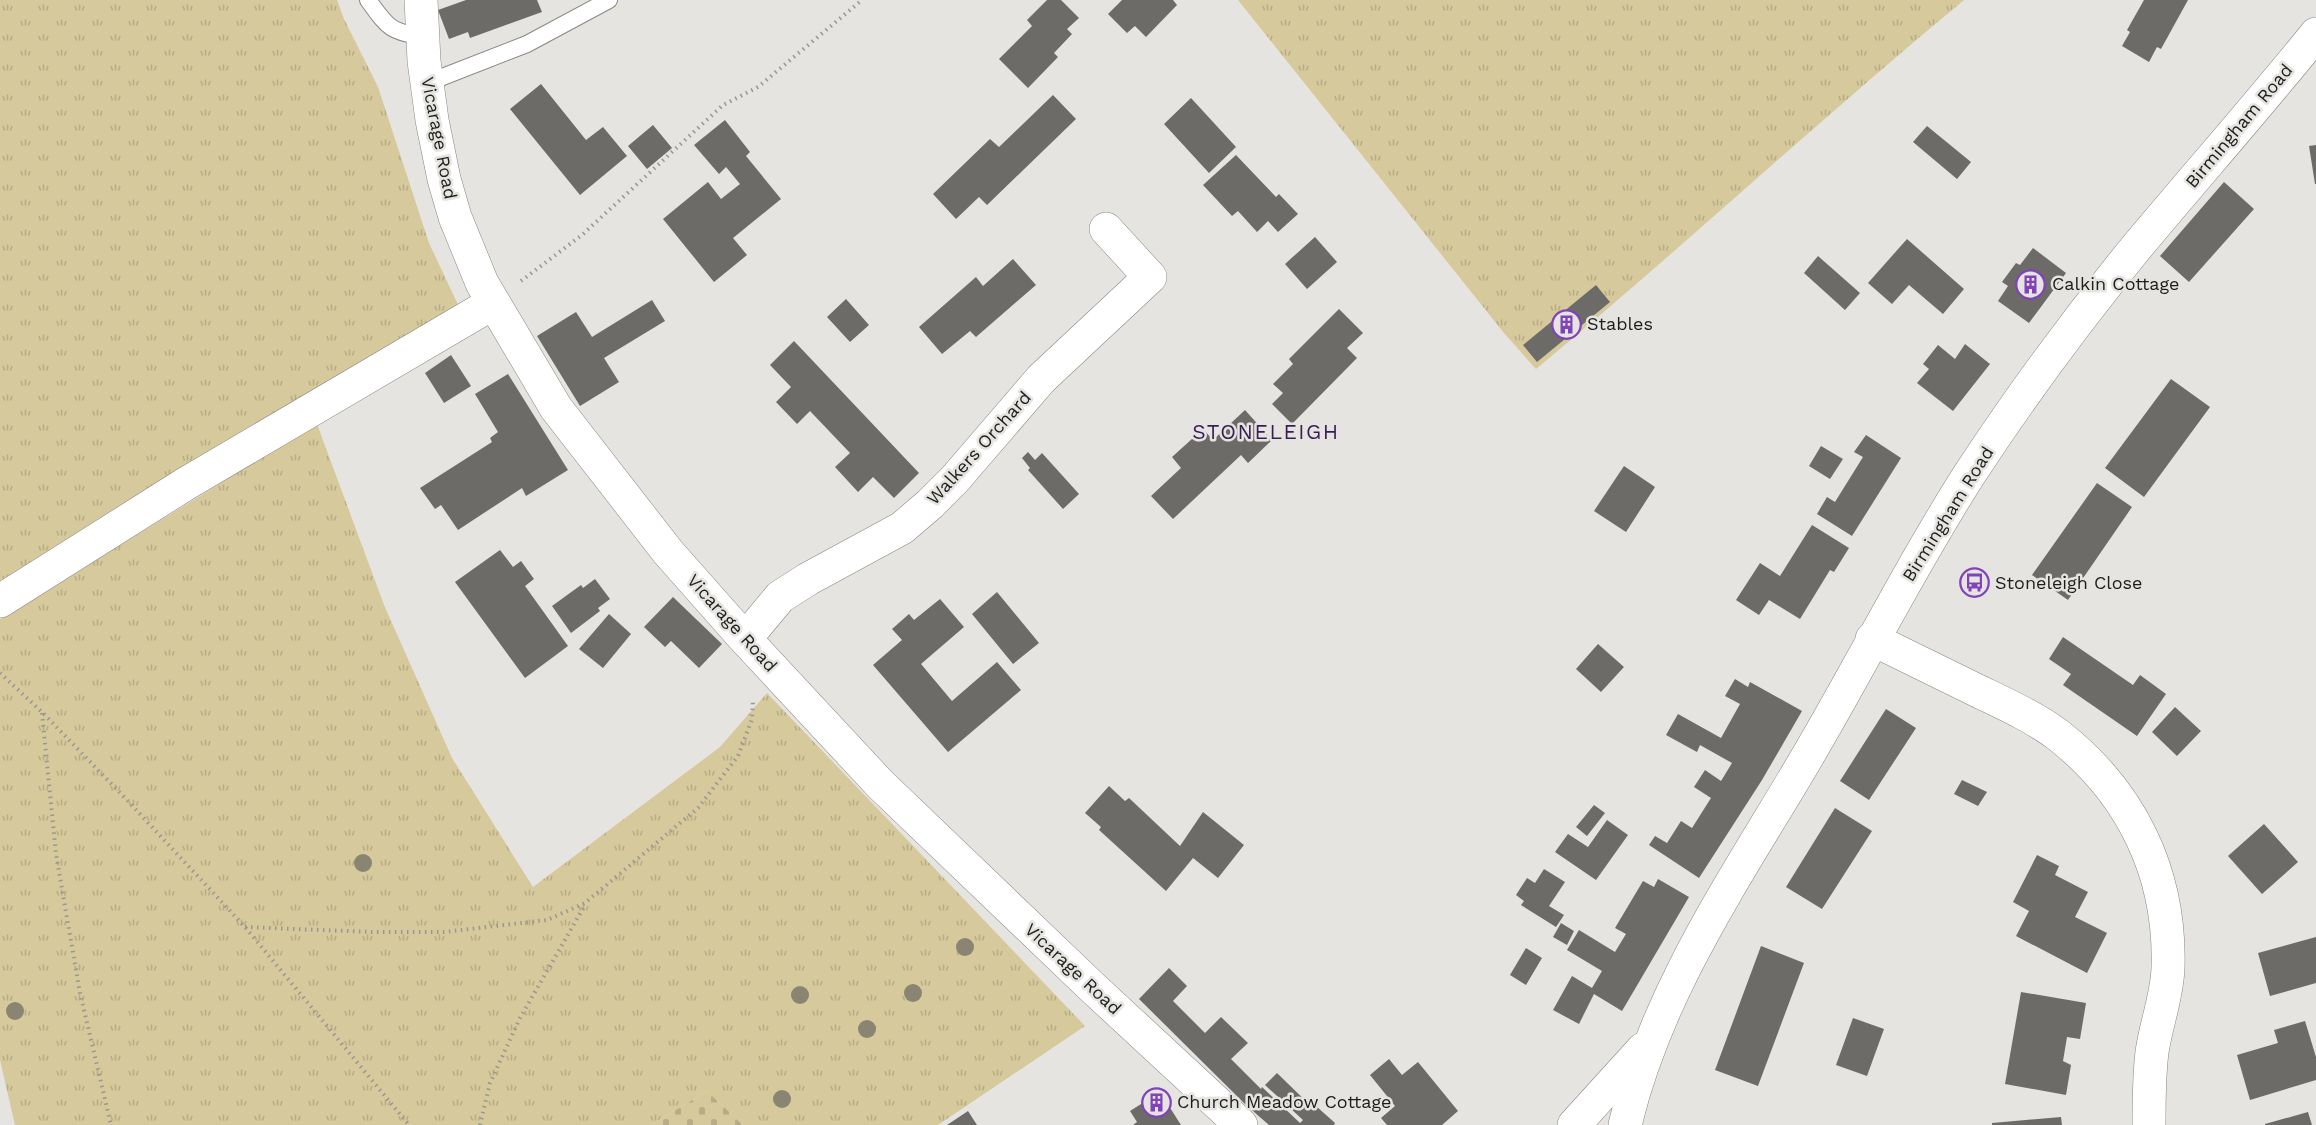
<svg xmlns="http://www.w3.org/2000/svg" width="2316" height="1125" viewBox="0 0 2316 1125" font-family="'Work Sans',sans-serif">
<defs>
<pattern id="grass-tufts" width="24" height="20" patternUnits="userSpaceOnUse" patternTransform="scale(1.5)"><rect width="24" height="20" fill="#d6c99b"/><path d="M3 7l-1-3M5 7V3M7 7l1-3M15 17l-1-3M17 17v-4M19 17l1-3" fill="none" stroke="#b7ac85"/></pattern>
<pattern id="cemetery-stones" width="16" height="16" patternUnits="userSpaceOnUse" patternTransform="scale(1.5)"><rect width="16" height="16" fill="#d6c99b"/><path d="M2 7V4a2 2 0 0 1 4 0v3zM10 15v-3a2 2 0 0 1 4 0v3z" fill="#b7ac85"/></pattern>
</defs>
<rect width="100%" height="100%" fill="#e5e4e0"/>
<!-- grass -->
<path fill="url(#grass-tufts)" d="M0,0H337L344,19L378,87L429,243L460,309L0,591Z
M1238,0H1964C1819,120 1681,249 1536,369L1504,333Z
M317,424L384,605L452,758L533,887L720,747L767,693L1085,1026L938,1125H743L707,1091L651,1125H15L0,1060V619Z"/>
<!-- cemetery -->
<path fill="url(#cemetery-stones)" d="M707,1091L743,1125H651Z"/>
<!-- building -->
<path fill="#6c6b68" d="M466,0H537L542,12L470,38L468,32L449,39L438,10Z
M1047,0H1061L1079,18L1067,29L1072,34L1054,53L1058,57L1028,88L999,59L1032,26L1027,20Z
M1122,0H1173L1177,5L1146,37L1135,26L1127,33L1108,14Z
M2144,0H2188L2161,49L2157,47L2149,62L2122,46L2130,32L2127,30Z
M541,84L586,140L603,127L627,156L580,195L510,109Z
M1053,95L1076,119L987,205L979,197L956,219L933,194L990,139L999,147Z
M1191,98L1236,147L1209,173L1164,124Z
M725,120L750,152L746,156L781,199L733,238L747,255L714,282L663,219L708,182L721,199L740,184L726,167L719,174L694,145Z
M653,125L672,148L647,169L628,146Z
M1927,126L1971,162L1957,179L1913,142Z
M2316,145V184H2315L2309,146Z
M1236,155L1276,197L1279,194L1298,214L1278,232L1268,221L1257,232L1238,211L1232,216L1203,185Z
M2224,182L2254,209L2189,282L2160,256Z
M1315,237L1337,262L1307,289L1285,264Z
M1907,239L1964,289L1943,314L1909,285L1892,304L1868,283Z
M2033,248L2066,273L2029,323L1998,301L2008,286L2002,282L2016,263L2020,265Z
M1818,256L1860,293L1845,310L1804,273Z
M1013,259L1036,285L976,337L970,331L942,354L919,327L976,277L983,286Z
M1596,285L1610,302L1537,362L1523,345Z
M846,299L869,325L850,342L827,317Z
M652,300L665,321L604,358L619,382L580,406L537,336L576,312L592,337Z
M1339,309L1363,333L1347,348L1357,358L1292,424L1272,404L1283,393L1273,384L1293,364L1289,359Z
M794,341L919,473L894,498L873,477L858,492L835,467L850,453L810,411L797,424L776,402L791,387L770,365Z
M1965,344L1990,364L1953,411L1917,383L1929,369L1923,364L1938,345L1955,359Z
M451,355L471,386L444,403L425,373Z
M508,374L568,470L526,496L522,488L458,530L441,505L435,509L420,488L492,442L490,438L498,432L475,394Z
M2171,379L2210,407L2144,497L2105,468Z
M1245,410L1272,440L1248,463L1241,455L1173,519L1151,496L1181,468L1172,457L1203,429L1213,440Z
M1866,435L1901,458L1852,536L1817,514L1827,497L1835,502L1863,457L1854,452Z
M1821,446L1843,459L1830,479L1809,466Z
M1028,452L1035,460L1042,453L1079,494L1063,509L1028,470L1030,468L1022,458Z
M1624,466L1655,487L1626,532L1594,511Z
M2097,483L2132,507L2068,600L2032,575Z
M1812,525L1849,548L1834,572L1830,570L1800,619L1769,600L1759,615L1736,600L1760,563L1780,576Z
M500,550L513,567L521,561L534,579L525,586L568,646L525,678L455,582Z
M595,579L610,599L598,608L600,611L571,633L552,606L581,585L583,588Z
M997,592L1039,643L1013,664L972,614Z
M673,597L722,644L699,668L671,641L665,647L644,627Z
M940,599L964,627L921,664L952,701L997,662L1021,690L948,752L873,665L902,640L892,629L909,614L914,620Z
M609,614L631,634L603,668L579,649Z
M2063,637L2133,685L2140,675L2166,694L2137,736L2063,685L2071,674L2049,659Z
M1598,644L1624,667L1601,692L1576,669Z
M1735,679L1748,687L1750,682L1802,711L1762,780L1699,878L1649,845L1655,836L1667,843L1681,821L1692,828L1711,798L1694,787L1705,770L1721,781L1732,763L1700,745L1697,752L1666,735L1678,714L1721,738L1740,704L1725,696Z
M2175,707L2201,731L2177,756L2152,732Z
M1886,709L1916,728L1869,800L1840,781Z
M1962,780L1987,792L1978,806L1954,794Z
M1109,786L1125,801L1129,798L1180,846L1203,812L1244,845L1218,878L1193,858L1166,891L1099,830L1101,827L1085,813Z
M1594,805L1605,813L1587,836L1576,827Z
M1835,808L1872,831L1822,909L1786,887Z
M1607,820L1628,835L1596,880L1555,852L1568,834L1588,847Z
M2264,824L2298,862L2262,894L2228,856Z
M2037,855L2059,866L2055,875L2088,892L2075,917L2107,933L2087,973L2016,936L2029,911L2013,902Z
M1544,869L1565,882L1549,906L1564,915L1556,927L1521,905L1524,901L1516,895L1527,878L1535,883Z
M1658,879L1689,897L1622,1011L1594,994L1579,1024L1553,1010L1572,976L1592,988L1602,971L1567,950L1579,930L1615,952L1626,934L1615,928L1643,881L1654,887Z
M1561,923L1574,931L1567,945L1553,937Z
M2316,937V983L2270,996L2258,953Z
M1761,946L1804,963L1758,1086L1715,1070Z
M1526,948L1542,958L1526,985L1510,975Z
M1169,968L1187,986L1173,1001L1205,1033L1221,1017L1248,1043L1231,1059L1261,1089L1262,1087L1300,1123L1303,1120L1265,1085L1277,1073L1314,1109L1316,1106L1335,1123L1334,1125H1269L1246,1105L1139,999Z
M2021,992L2086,1003L2080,1039L2067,1037L2063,1061L2071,1065L2066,1095L2005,1084Z
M1853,1018L1884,1029L1867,1076L1836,1065Z
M2305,1021L2316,1057V1080L2250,1100L2237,1055L2278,1043L2274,1030Z
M1389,1059L1402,1075L1418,1062L1458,1111L1442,1125H1387L1381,1118L1395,1106L1370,1075Z
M1160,1092L1181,1125H1133L1137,1122L1130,1111Z
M968,1111L977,1125H947Z
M2308,1112L2312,1125H2265V1124Z
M2061,1117L2062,1125H1992V1123Z"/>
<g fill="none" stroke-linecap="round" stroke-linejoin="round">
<defs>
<path id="service" d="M368,0C387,26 389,32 423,37
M427,83L527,44L609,0"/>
<path id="minor" d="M421,0L424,61L432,120L444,179L455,217L482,283L556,408L668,552L745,639L880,784L1092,987L1241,1125
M0,601L187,483L493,303
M745,639L780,597L808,579L902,528L930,504L955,479L1041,379L1150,277L1106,229
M1872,639C1907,656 1943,674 1978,691C2005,704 2034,717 2058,735C2132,793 2171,874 2168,968C2167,997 2156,1024 2152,1052C2149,1076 2149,1101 2149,1125
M1574,1125L1643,1049
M1625,1125C1656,993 1735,879 1803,764C1860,668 1909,569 1969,475C2020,397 2076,321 2135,249C2195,177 2257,107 2316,34"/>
</defs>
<!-- service casing -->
<use href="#service" stroke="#888783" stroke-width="18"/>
<!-- minor casing -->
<use href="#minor" stroke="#888783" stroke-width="34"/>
<!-- path -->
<path stroke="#989794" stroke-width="4" stroke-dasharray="1.5 4.5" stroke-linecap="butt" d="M521,281L582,235L723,105L758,87L862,0
M0,673L42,712L126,799L245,927L409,1125
M42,713L56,854L80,993L111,1125
M245,927L371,932H444L547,920L585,903L698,808L738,756L752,719L753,701
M480,1125L490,1083L520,1018L585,905"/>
<!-- service -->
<use href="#service" stroke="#fff" stroke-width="16"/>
<!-- minor -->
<use href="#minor" stroke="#fff" stroke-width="33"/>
</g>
<!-- trees -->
<g fill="#8a8572">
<circle cx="363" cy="863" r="9"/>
<circle cx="965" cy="947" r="9"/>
<circle cx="913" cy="993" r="9"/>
<circle cx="800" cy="995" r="9"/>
<circle cx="15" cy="1011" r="9"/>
<circle cx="867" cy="1029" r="9"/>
<circle cx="782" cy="1099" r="9"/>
</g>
<!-- icons -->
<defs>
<symbol id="building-ring" viewBox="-11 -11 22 22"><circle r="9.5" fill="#e5e4e0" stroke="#8143b9" stroke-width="1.5"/><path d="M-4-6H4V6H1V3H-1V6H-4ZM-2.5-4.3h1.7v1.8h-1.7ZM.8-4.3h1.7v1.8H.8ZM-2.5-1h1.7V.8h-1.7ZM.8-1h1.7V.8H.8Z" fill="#8143b9"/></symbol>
<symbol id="bus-ring" viewBox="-11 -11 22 22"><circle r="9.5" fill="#e5e4e0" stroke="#8143b9" stroke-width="1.5"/><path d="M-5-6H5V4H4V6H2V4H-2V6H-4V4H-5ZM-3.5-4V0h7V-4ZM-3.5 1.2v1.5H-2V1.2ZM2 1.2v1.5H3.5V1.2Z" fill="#8143b9"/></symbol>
</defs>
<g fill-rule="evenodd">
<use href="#building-ring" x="2014" y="268" width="33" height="33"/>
<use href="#building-ring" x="1550" y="308" width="33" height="33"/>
<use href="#bus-ring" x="1958" y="566" width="33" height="33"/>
<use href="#building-ring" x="1140" y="1086" width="33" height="33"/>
</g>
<g text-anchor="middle" stroke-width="5" stroke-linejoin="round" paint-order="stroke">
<!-- street labels -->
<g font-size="18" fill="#1d1d1b" stroke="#e5e4e0">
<text transform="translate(2239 126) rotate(-50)" y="6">Birmingham Road</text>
<text transform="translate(439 138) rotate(79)" y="6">Vicarage Road</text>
<text transform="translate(979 448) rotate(-48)" y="6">Walkers Orchard</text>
<text transform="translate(1948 514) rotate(-58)" y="6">Birmingham Road</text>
<text transform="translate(732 623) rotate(48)" y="6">Vicarage Road</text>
<text transform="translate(1073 969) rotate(43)" y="6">Vicarage Road</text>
</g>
<!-- poi labels -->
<g font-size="18" fill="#1d1d1b" stroke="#e5e4e0" text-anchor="start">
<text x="2052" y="290">Calkin Cottage</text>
<text x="1587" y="330">Stables</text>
<text x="1995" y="589">Stoneleigh Close</text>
<text x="1177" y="1108">Church Meadow Cottage</text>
</g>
<!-- quarter labels -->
<g font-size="21" letter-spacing="1.5" fill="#391c54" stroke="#e5e4e0">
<text x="1266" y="439">STONELEIGH</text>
</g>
</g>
</svg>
